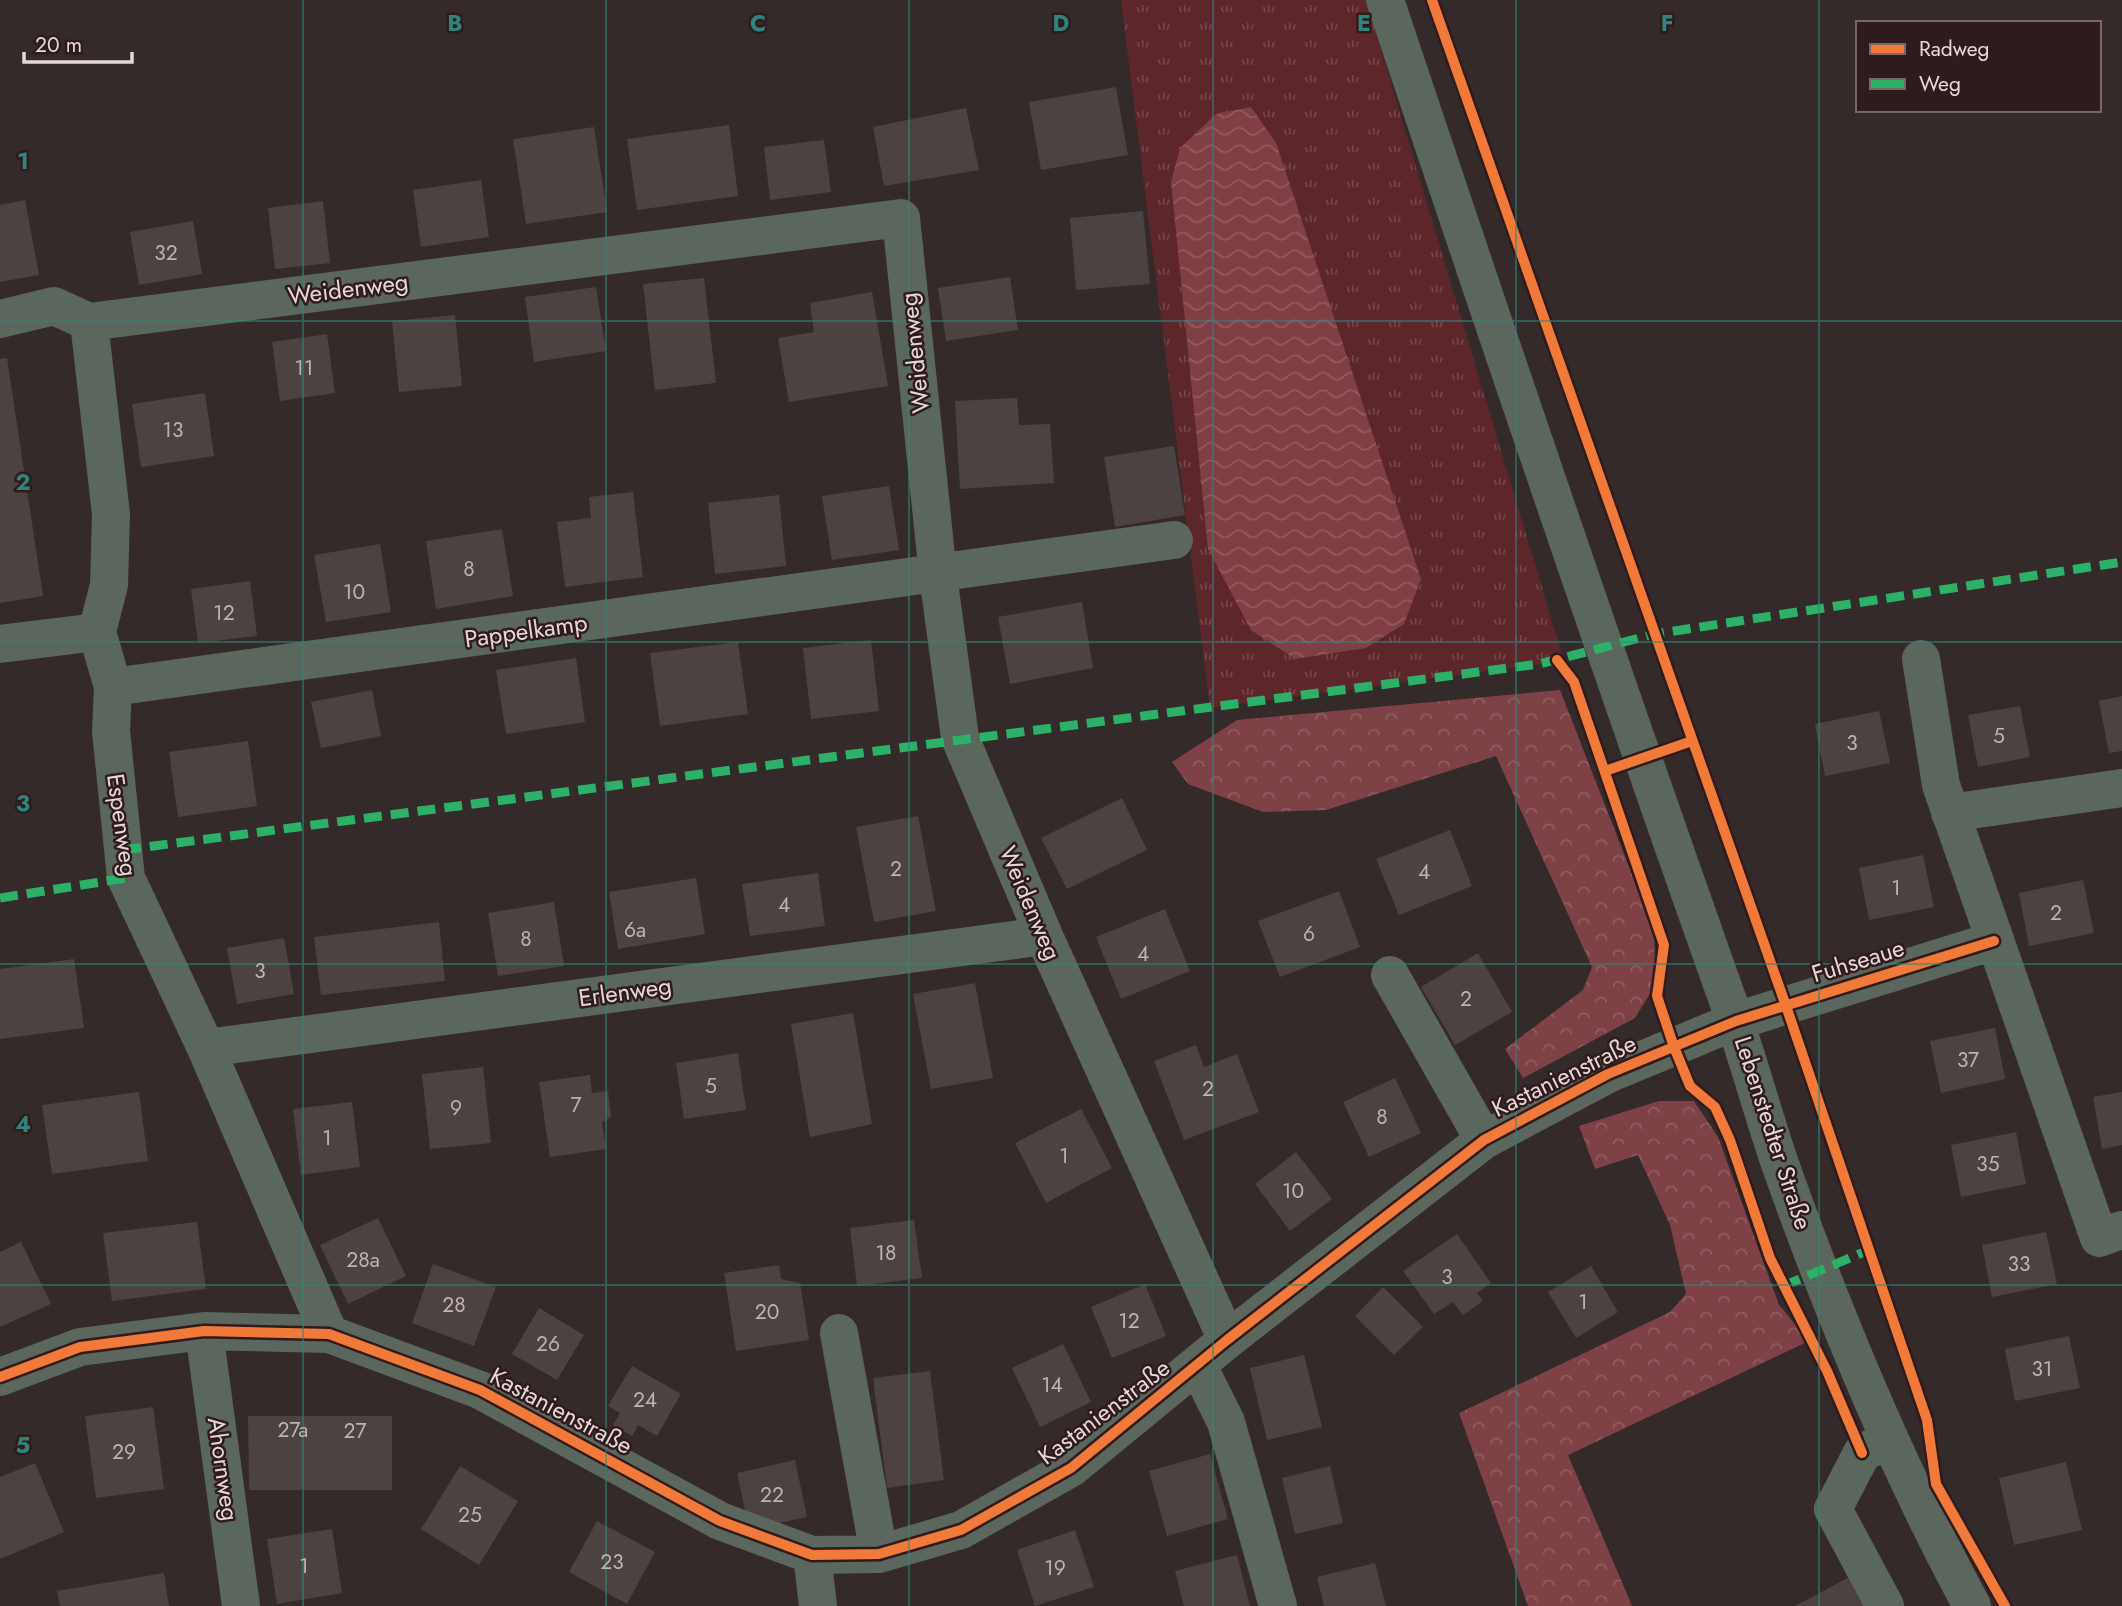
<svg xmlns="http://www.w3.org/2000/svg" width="2122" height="1606" viewBox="0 0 2122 1606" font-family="Jost,sans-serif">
<defs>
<pattern id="grass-tufts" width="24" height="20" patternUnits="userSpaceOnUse" patternTransform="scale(1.75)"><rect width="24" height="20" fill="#5d262b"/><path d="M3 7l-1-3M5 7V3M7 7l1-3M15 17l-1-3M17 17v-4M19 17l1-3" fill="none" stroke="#744549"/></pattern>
<pattern id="forest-crowns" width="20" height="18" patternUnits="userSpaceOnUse" patternTransform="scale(1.75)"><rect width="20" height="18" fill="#7e4146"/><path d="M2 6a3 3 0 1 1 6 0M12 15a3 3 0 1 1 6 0" fill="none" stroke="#905c60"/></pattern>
<pattern id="water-waves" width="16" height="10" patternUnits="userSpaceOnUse" patternTransform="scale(1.75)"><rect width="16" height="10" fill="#7f3f44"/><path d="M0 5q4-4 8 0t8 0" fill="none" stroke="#915a5e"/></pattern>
</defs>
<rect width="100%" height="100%" fill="#352a2a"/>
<!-- grass -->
<path fill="url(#grass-tufts)" d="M1121,0H1366L1564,661L1210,708Z"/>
<!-- forest -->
<path fill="url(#forest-crowns)" d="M1560,690L1633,877L1654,938L1656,984L1635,1018L1523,1078L1505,1049L1583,990L1592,967L1496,756L1326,810L1263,812L1188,784L1172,762L1237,720Z
M1659,1101H1694L1718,1137L1779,1305L1809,1341L1568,1455L1632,1606H1528L1459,1413L1670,1312L1686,1294L1670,1225L1638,1155L1595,1169L1579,1126Z"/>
<!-- water -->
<path fill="url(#water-waves)" d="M1251,107L1276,143L1421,579L1404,624L1366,648L1295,659L1251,630L1208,549L1171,182L1180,148L1216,114Z"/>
<!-- building -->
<path fill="#4c4242" d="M1116,87L1128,155L1041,170L1029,102Z
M966,108L979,170L884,186L873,127Z
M729,125L738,196L637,210L627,139Z
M594,127L607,212L526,224L513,139Z
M824,140L831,192L770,200L764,147Z
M481,180L489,237L421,247L413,190Z
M25,200L39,275L0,282V205Z
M323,201L330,263L275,269L268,208Z
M1143,211L1150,284L1076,290L1070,218Z
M193,221L202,274L139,285L130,232Z
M1010,277L1018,330L946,341L938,288Z
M704,278L716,383L655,390L643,284Z
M596,287L606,351L534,362L525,297Z
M872,292L888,386L789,402L778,338L814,332L810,303Z
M455,315L462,386L399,392L392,321Z
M327,334L335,393L280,401L272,342Z
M7,358L43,596L0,603V359Z
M205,393L214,456L141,467L132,404Z
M1017,398L1019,425L1050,424L1054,483L960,489L955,401Z
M1174,446L1185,515L1115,527L1104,457Z
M889,486L899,550L832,560L822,496Z
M633,492L643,577L565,587L557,522L591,518L589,497Z
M779,495L786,566L715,574L708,503Z
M502,529L513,596L436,609L426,541Z
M380,544L391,612L326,622L314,555Z
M250,581L257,636L198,643L191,589Z
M1082,602L1093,668L1010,684L998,617Z
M871,640L879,711L811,719L803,648Z
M738,642L748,714L660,726L650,653Z
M576,658L585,722L506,734L496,670Z
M372,690L381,736L321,748L311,702Z
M2122,696V751L2109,753L2099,701Z
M2020,706L2030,757L1978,767L1968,715Z
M1879,711L1890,763L1825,776L1815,724Z
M248,741L257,806L178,817L169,752Z
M1122,798L1147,850L1067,889L1041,838Z
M918,816L936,911L874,922L856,827Z
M1450,830L1472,886L1399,915L1376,859Z
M1923,855L1934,907L1869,920L1859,868Z
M818,873L825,926L750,936L742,884Z
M696,878L705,934L618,949L609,892Z
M2083,880L2094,933L2029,946L2019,893Z
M1339,891L1360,947L1280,977L1258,921Z
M554,902L564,966L498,976L488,913Z
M1165,909L1190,971L1121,999L1096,937Z
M439,922L445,981L321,995L314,937Z
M284,938L294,994L237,1004L227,948Z
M1478,953L1512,1012L1455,1045L1421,987Z
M74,959L84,1028L0,1039V969Z
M975,983L993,1078L931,1089L913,994Z
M853,1013L872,1124L810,1137L791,1024Z
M1995,1028L2005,1079L1941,1093L1930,1041Z
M1196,1045L1204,1067L1237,1054L1259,1112L1184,1140L1154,1061Z
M738,1053L746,1110L684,1119L676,1063Z
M483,1067L491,1143L430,1149L422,1074Z
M590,1075L592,1093L608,1091L611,1117L602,1122L606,1149L550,1157L539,1082Z
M1395,1078L1421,1133L1369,1157L1343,1102Z
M139,1092L148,1161L52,1174L42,1105Z
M2122,1092V1145L2102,1149L2093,1097Z
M352,1102L360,1167L301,1175L293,1109Z
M1081,1109L1112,1168L1046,1203L1015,1143Z
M2016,1132L2026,1184L1961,1197L1951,1145Z
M1296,1152L1332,1199L1290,1231L1255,1184Z
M378,1218L406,1276L348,1304L320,1245Z
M914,1220L922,1278L857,1286L850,1228Z
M197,1222L206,1289L112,1301L103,1233Z
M2046,1232L2057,1284L1992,1297L1982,1245Z
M1457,1234L1491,1283L1477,1293L1483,1301L1463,1315L1453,1302L1434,1314L1403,1271Z
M21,1242L51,1304L0,1327V1252Z
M433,1264L496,1287L474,1346L412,1323Z
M779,1265L781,1279L800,1283L809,1340L736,1351L724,1273Z
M1591,1266L1618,1312L1576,1338L1548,1292Z
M1145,1284L1166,1336L1112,1358L1091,1307Z
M1383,1287L1423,1327L1394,1355L1355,1316Z
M539,1308L584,1335L557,1380L512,1354Z
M2069,1336L2080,1388L2015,1401L2005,1349Z
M1063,1344L1091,1402L1040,1427L1012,1368Z
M1304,1355L1322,1427L1267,1440L1250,1368Z
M632,1366L681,1394L657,1436L638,1425L632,1436L613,1425L620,1413L608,1406Z
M930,1371L944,1480L887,1488L873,1378Z
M153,1407L164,1489L96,1498L85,1416Z
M248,1416H392V1490H249Z
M1210,1454L1228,1519L1167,1536L1149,1471Z
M795,1460L807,1517L749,1529L737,1473Z
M2066,1462L2082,1530L2014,1545L1999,1478Z
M35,1463L64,1532L0,1559V1477Z
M460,1466L518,1501L479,1565L421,1529Z
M1330,1466L1343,1523L1295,1534L1282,1478Z
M597,1521L655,1552L627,1604L569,1572Z
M332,1529L342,1593L277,1604L267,1539Z
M1075,1530L1094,1587L1035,1606L1017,1550Z
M1237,1555L1250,1606H1184L1175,1571Z
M1375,1563L1386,1606H1324L1317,1577Z
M1868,1567L1889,1606H1795L1812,1597Z
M164,1573L169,1606H60L57,1591Z"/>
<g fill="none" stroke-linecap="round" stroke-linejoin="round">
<!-- minor -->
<path stroke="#5b665c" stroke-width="38" d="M1385,0C1495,329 1606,657 1722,984C1744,1044 1760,1105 1780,1164C1834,1316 1895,1464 1972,1606
M0,319L54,306L89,322L901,218L938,575L960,738L1044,936L1227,1340
M89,322L111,514L109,585L97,632L113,687L111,731L126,878L206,1048L329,1334
M0,644L97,632
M1921,659L1941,785L2099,1238L2122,1230
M113,687L1174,540
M1950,813L2122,788
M1390,975L1484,1140
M206,1048L1044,936
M204,1331L241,1606
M839,1333L879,1554
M1198,1366L1226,1422L1278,1606
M0,1377L80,1347L204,1331L329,1334L480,1390L720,1521L812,1555L879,1554L961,1530L1071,1468L1227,1340L1484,1140L1608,1074L1736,1021L1994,941
M812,1555L818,1606
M1885,1606L1833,1509L1862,1453L1888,1440"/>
<!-- quiet -->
<path stroke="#2db169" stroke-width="9" stroke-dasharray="18 9" stroke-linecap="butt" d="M123,850L1539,664L1655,634L2122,562
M0,898L126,878
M1783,1286L1869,1250"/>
<defs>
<path id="cycleway" d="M1432,0L1786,1006L1927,1420L1936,1484L2005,1606
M1557,660L1574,682L1664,945L1657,996L1674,1047L1690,1086L1715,1107L1730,1140L1770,1258L1827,1371L1862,1453
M1605,771L1692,741
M0,1377L80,1347L204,1331L329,1334L480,1390L720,1521L812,1555L879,1554L961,1530L1071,1468L1227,1340L1484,1140L1608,1074L1736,1021L1994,941"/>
</defs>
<!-- cycleway casing -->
<use href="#cycleway" stroke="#301b1c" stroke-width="15"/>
<!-- cycleway -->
<use href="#cycleway" stroke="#f17a3a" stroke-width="10"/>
</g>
<!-- grid -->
<path fill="none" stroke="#2f857e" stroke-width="2" stroke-opacity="0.55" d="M303,0V1606M606,0V1606M909,0V1606M1213,0V1606M1516,0V1606M1819,0V1606M0,321H2122M0,642H2122M0,964H2122M0,1285H2122"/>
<g text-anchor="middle" stroke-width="5" stroke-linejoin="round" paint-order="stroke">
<!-- number labels -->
<g font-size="21" fill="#c0b2b2">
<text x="166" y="260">32</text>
<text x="304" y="375">11</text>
<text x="173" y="437">13</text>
<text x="469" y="576">8</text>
<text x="354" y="599">10</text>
<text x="224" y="620">12</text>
<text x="1999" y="743">5</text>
<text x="1852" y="750">3</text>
<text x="896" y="876">2</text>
<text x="1424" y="879">4</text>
<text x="1896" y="895">1</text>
<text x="784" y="912">4</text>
<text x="2056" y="920">2</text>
<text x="635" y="937">6a</text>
<text x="1309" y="941">6</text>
<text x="526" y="946">8</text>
<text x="1143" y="961">4</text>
<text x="260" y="978">3</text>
<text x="1466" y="1006">2</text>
<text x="1968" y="1067">37</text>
<text x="711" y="1093">5</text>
<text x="1208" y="1096">2</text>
<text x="576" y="1112">7</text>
<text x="456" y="1115">9</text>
<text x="1382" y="1124">8</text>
<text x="327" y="1145">1</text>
<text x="1064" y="1163">1</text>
<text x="1988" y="1171">35</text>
<text x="1293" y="1198">10</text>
<text x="886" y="1260">18</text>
<text x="363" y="1267">28a</text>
<text x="2019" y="1271">33</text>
<text x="1447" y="1284">3</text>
<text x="1583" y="1309">1</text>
<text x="454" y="1312">28</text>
<text x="767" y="1319">20</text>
<text x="1129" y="1328">12</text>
<text x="548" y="1351">26</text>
<text x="2042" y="1376">31</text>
<text x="1052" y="1392">14</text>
<text x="645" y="1407">24</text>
<text x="293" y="1437">27a</text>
<text x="355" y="1438">27</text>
<text x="124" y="1459">29</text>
<text x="772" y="1502">22</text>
<text x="470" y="1522">25</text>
<text x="612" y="1569">23</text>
<text x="304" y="1573">1</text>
<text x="1055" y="1575">19</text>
</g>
<!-- street labels -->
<g font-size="24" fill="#e6d8d8" stroke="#301b1c">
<text transform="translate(348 289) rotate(-7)" y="8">Weidenweg</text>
<text transform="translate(915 353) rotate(-96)" y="8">Weidenweg</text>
<text transform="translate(526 631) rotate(-8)" y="8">Pappelkamp</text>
<text transform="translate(122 825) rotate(82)" y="8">Espenweg</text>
<text transform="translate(1030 903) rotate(67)" y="8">Weidenweg</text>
<text transform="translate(1858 961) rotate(-17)" y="8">Fuhseaue</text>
<text transform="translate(625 992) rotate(-8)" y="8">Erlenweg</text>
<text transform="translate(1564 1076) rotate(-26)" y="8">Kastanienstraße</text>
<text transform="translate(1773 1133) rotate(72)" y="8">Lebenstedter Straße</text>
<text transform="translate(561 1411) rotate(28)" y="8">Kastanienstraße</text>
<text transform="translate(1104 1412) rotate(-37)" y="8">Kastanienstraße</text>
<text transform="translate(223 1469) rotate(82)" y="8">Ahornweg</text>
</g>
</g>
<g font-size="23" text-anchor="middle" font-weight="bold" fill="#2f857e" stroke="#301b1c" stroke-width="5" stroke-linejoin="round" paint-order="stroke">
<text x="455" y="31">B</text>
<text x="758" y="31">C</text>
<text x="1061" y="31">D</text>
<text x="1364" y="31">E</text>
<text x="1667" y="31">F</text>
<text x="23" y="169">1</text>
<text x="23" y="490">2</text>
<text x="23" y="811">3</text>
<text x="23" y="1132">4</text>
<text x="23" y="1453">5</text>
</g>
<!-- legend -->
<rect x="1856" y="21" width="245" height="91" fill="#301b1c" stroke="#796767" stroke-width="2"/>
<rect x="1870" y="44" width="35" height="10" fill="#f17a3a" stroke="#796767" stroke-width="2"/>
<text x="1919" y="56" font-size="21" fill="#e6d8d8">Radweg</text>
<rect x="1870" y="79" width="35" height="10" fill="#2db169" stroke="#796767" stroke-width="2"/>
<text x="1919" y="91" font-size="21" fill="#e6d8d8">Weg</text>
<!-- scale -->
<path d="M24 52v10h108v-10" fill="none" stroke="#e6d8d8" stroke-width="3.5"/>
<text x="35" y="52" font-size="21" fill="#e6d8d8" stroke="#301b1c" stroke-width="5" paint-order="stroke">20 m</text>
</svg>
